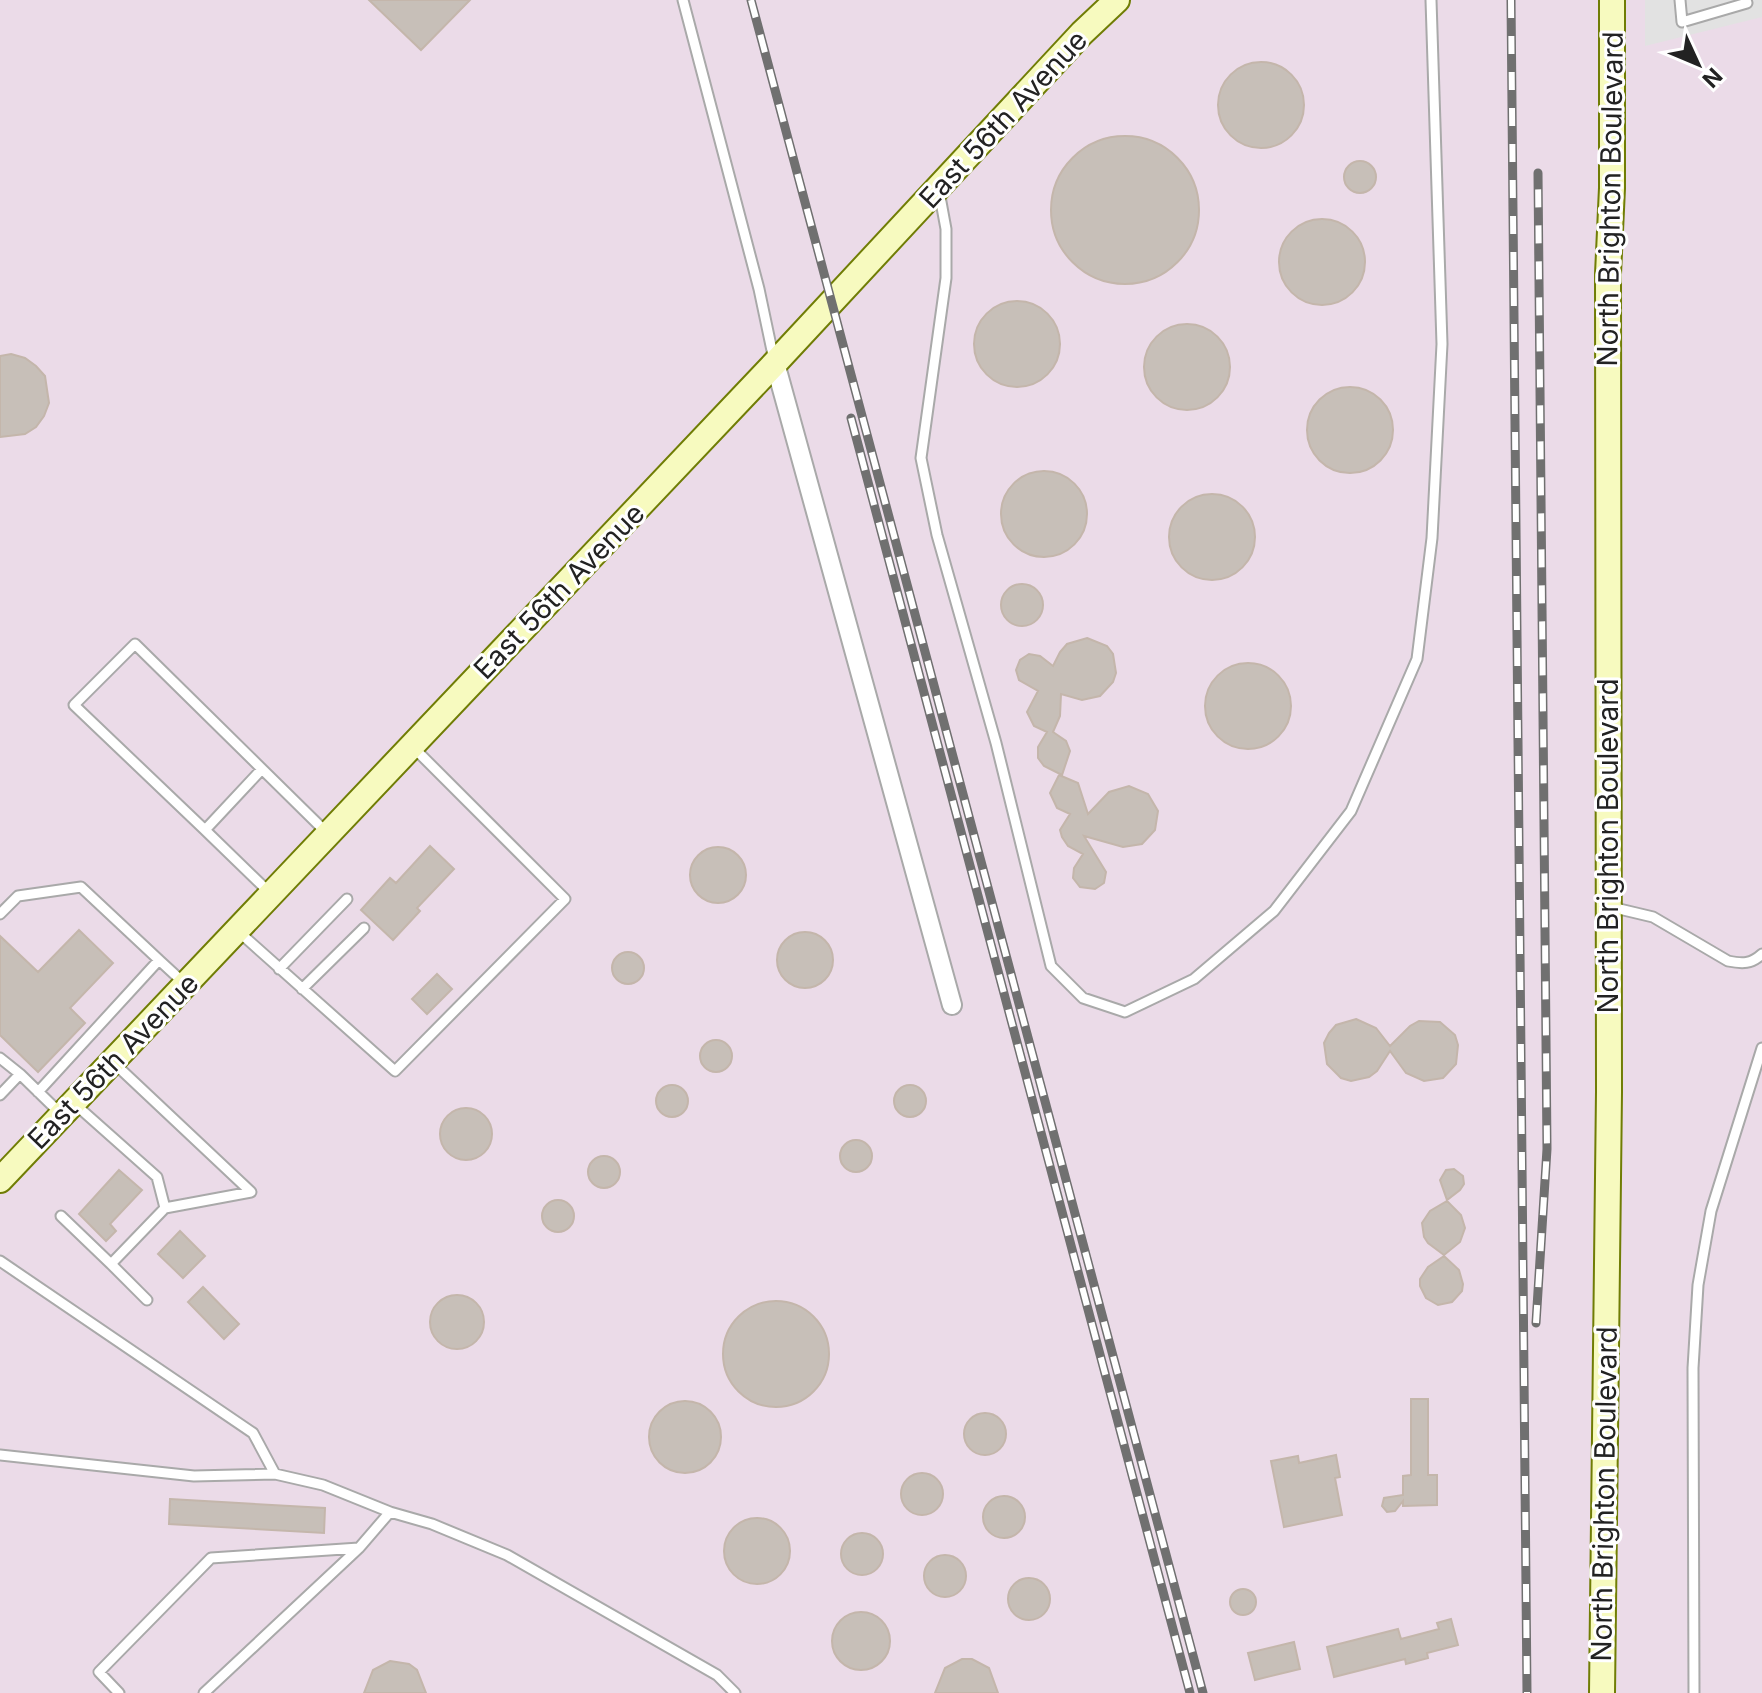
<svg xmlns="http://www.w3.org/2000/svg" width="1762" height="1693" viewBox="0 0 1762 1693" font-family="Inter,sans-serif">
<rect width="100%" height="100%" fill="#f2efe9"/>
<!-- industrial -->
<path fill="#ebdbe8" d="M0,0H1762V1693H0Z"/>
<!-- parking -->
<path fill="#e2e2e2" d="M1645,0H1762V17L1645,46Z"/>
<!-- building -->
<path fill="#c7bfb8" stroke="#c4b6ab" stroke-width="2" d="M369,0H470L421,50Z
M1218 105a43 43 0 1 1 86 0a43 43 0 1 1-86 0Z
M1051 210a74 74 0 1 1 148 0a74 74 0 1 1-148 0Z
M1344 177a16 16 0 1 1 32 0a16 16 0 1 1-32 0Z
M1279 262a43 43 0 1 1 86 0a43 43 0 1 1-86 0Z
M974 344a43 43 0 1 1 86 0a43 43 0 1 1-86 0Z
M1144 367a43 43 0 1 1 86 0a43 43 0 1 1-86 0Z
M11,354L25,358L36,366L45,376L49,403L44,416L36,427L25,434L0,437V356Z
M1307 430a43 43 0 1 1 86 0a43 43 0 1 1-86 0Z
M1001 514a43 43 0 1 1 86 0a43 43 0 1 1-86 0Z
M1169 537a43 43 0 1 1 86 0a43 43 0 1 1-86 0Z
M1001 605a21 21 0 1 1 42 0a21 21 0 1 1-42 0Z
M1087,638L1107,646L1113,654L1116,673L1113,682L1100,696L1082,700L1061,694L1060,716L1053,732L1066,741L1070,751L1062,775L1044,766L1038,758V747L1047,732L1034,726L1027,712L1038,691L1019,680L1016,670L1020,660L1029,654L1040,656L1053,666L1060,652L1067,644Z
M1205 706a43 43 0 1 1 86 0a43 43 0 1 1-86 0Z
M1059,775L1078,783L1088,814L1109,792L1129,786L1148,794L1158,811L1155,830L1142,844L1123,847L1084,836L1106,872L1104,883L1095,889L1080,887L1073,878L1074,868L1083,854L1068,846L1062,837L1060,830L1070,814L1057,808L1050,793Z
M430,846L454,869L417,908L420,911L393,940L361,910L390,878L396,883Z
M690 875a28 28 0 1 1 56 0a28 28 0 1 1-56 0Z
M79,930L113,963L70,1008L85,1023L38,1072L0,1035V936L38,972Z
M777 960a28 28 0 1 1 56 0a28 28 0 1 1-56 0Z
M612 968a16 16 0 1 1 32 0a16 16 0 1 1-32 0Z
M437,974L452,989L427,1014L412,999Z
M1356,1019L1376,1028L1390,1046L1410,1026L1419,1021L1440,1022L1455,1035L1458,1045L1456,1064L1443,1078L1424,1081L1406,1073L1390,1051L1377,1071L1369,1077L1351,1081L1341,1078L1327,1064L1324,1043L1329,1033L1336,1025Z
M700 1056a16 16 0 1 1 32 0a16 16 0 1 1-32 0Z
M656 1101a16 16 0 1 1 32 0a16 16 0 1 1-32 0Z
M894 1101a16 16 0 1 1 32 0a16 16 0 1 1-32 0Z
M440 1134a26 26 0 1 1 52 0a26 26 0 1 1-52 0Z
M840 1156a16 16 0 1 1 32 0a16 16 0 1 1-32 0Z
M588 1172a16 16 0 1 1 32 0a16 16 0 1 1-32 0Z
M1454,1169L1463,1176L1464,1184L1460,1190L1447,1200L1440,1180L1446,1170Z
M119,1170L142,1190L110,1224L116,1231L106,1241L79,1214Z
M542 1216a16 16 0 1 1 32 0a16 16 0 1 1-32 0Z
M1447,1201L1461,1215L1465,1228L1460,1242L1444,1255L1428,1243L1424,1237L1422,1223L1430,1211Z
M180,1231L205,1256L183,1278L158,1254Z
M1444,1256L1459,1270L1463,1284L1462,1291L1452,1302L1438,1305L1426,1298L1420,1286V1279L1428,1267Z
M203,1287L239,1324L224,1339L188,1302Z
M430 1322a27 27 0 1 1 54 0a27 27 0 1 1-54 0Z
M723 1354a53 53 0 1 1 106 0a53 53 0 1 1-106 0Z
M1411,1399H1428V1475H1437V1505L1403,1506V1501L1395,1511L1387,1512L1382,1506L1384,1498L1403,1495V1476L1411,1475Z
M649 1437a36 36 0 1 1 72 0a36 36 0 1 1-72 0Z
M964 1434a21 21 0 1 1 42 0a21 21 0 1 1-42 0Z
M1336,1455L1340,1477L1335,1478L1342,1515L1284,1527L1271,1461L1298,1456L1299,1463Z
M901 1494a21 21 0 1 1 42 0a21 21 0 1 1-42 0Z
M983 1517a21 21 0 1 1 42 0a21 21 0 1 1-42 0Z
M170,1499L325,1508L324,1533L169,1524Z
M724 1551a33 33 0 1 1 66 0a33 33 0 1 1-66 0Z
M841 1554a21 21 0 1 1 42 0a21 21 0 1 1-42 0Z
M924 1576a21 21 0 1 1 42 0a21 21 0 1 1-42 0Z
M1008 1599a21 21 0 1 1 42 0a21 21 0 1 1-42 0Z
M1230 1602a13 13 0 1 1 26 0a13 13 0 1 1-26 0Z
M832 1641a29 29 0 1 1 58 0a29 29 0 1 1-58 0Z
M1451,1619L1458,1645L1427,1653L1428,1658L1406,1664L1405,1659L1334,1677L1327,1647L1398,1629L1401,1639L1439,1629L1437,1623Z
M1294,1642L1300,1669L1255,1680L1248,1653Z
M962,1659H972L989,1668L998,1693H935L945,1668Z
M390,1661L409,1664L417,1670L426,1693H364L373,1670Z"/>
<g fill="none" stroke-linecap="round" stroke-linejoin="round">
<defs>
<path id="lane" d="M683,0L759,289L774,360
M1680,0L1682,22L1747,3L1746,0
M939,191L946,229V278L921,458L937,535L996,743L1051,966L1083,998L1125,1012L1194,979L1274,911L1351,811L1417,659L1432,538L1442,344L1431,0
M262,769L205,830L74,705L135,644L328,834
M205,830L271,894
M1611,907L1653,917L1728,961C1743,964 1751,964 1762,954
M0,914L18,896L81,887L159,960
M239,932L395,1071L565,899L414,748
M279,969L347,899
M302,989L364,928
M0,1058L20,1074
M115,1064L251,1192L165,1208L111,1264L147,1300
M38,1092L159,960L184,983
M0,1095L20,1074L62,1115
M76,1105L157,1177L165,1208
M61,1216L111,1264
M0,1261L253,1433L275,1474
M0,1455L194,1476L275,1474L323,1485L390,1512L359,1548L204,1693
M390,1512L432,1524L507,1555L717,1675L735,1693
M119,1693L99,1672L211,1558L359,1548
M1694,1693L1693,1368L1698,1285L1711,1211L1762,1048"/>
<path id="street" d="M775,363L952,1005"/>
<path id="secondary" d="M0,1180L775,363L1082,33L1117,0
M1602,1693L1609,1092L1608,274L1612,188V0"/>
</defs>
<!-- lane casing -->
<use href="#lane" stroke="#a9a9a9" stroke-width="13"/>
<!-- street casing -->
<use href="#street" stroke="#a9a9a9" stroke-width="22"/>
<!-- secondary casing -->
<use href="#secondary" stroke="#707d05" stroke-width="28"/>
<!-- lane -->
<use href="#lane" stroke="#fff" stroke-width="9"/>
<!-- street -->
<use href="#street" stroke="#fff" stroke-width="18"/>
<!-- secondary -->
<use href="#secondary" stroke="#f7fabf" stroke-width="24"/>
<defs>
<path id="rail" d="M751,0L1203,1693
M1511,0L1527,1693
M851,418L1190,1693
M1536,1323L1547,1149L1538,173"/>
</defs>
<!-- rail casing -->
<use href="#rail" stroke="#707070" stroke-width="9"/>
<!-- rail -->
<use href="#rail" stroke="#fff" stroke-width="6" stroke-dasharray="18" stroke-linecap="butt"/>
</g>
<g text-anchor="middle" stroke-width="6" stroke-linejoin="round" paint-order="stroke">
<!-- street labels -->
<g font-size="28" fill="#222" stroke="#fff">
<text transform="translate(1003 119) rotate(-47)" y="10">East 56th Avenue</text>
<text transform="translate(1610 199) rotate(-89)" y="10">North Brighton Boulevard</text>
<text transform="translate(559 591) rotate(-46)" y="10">East 56th Avenue</text>
<text transform="translate(1608 846) rotate(-90)" y="10">North Brighton Boulevard</text>
<text transform="translate(113 1061) rotate(-46)" y="10">East 56th Avenue</text>
<text transform="translate(1604 1494) rotate(-89)" y="10">North Brighton Boulevard</text>
</g>
</g>
<!-- north arrow -->
<g transform="translate(1698 64) rotate(134)" stroke="#ffffff" stroke-width="6" paint-order="stroke">
<path d="M0-6L14 30L0 20L-14 30Z" fill="#222222"/>
<text y="-12" font-size="22" font-weight="bold" text-anchor="middle" fill="#222222">N</text>
</g>
</svg>
